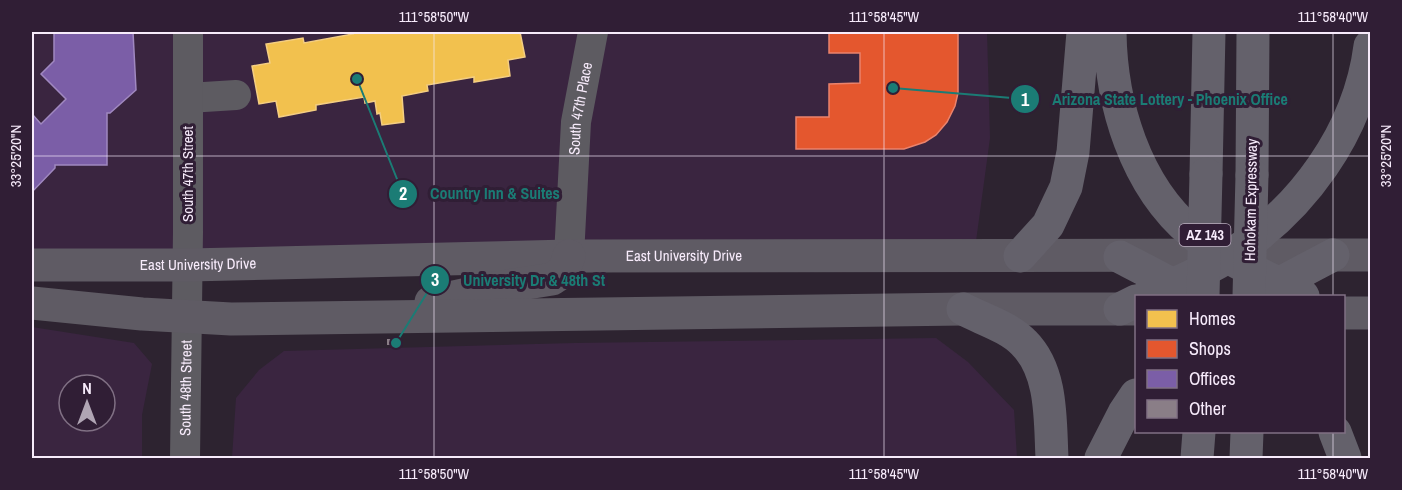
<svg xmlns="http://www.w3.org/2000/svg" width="1402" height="490" viewBox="0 0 1402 490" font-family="'Archivo Narrow',sans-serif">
<rect width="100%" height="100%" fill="#2d2330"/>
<!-- built -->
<path fill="#3a2540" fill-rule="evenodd" d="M32,32H987L990,138L974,256L32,265Z
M32,327L134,343L152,364L142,415V458H32ZM69,385H105V421H69Z
M936,338L968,362L1014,410L1017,458H232L236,398L259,370L284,351L575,343Z"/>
<!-- homes -->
<path fill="#f2c14e" stroke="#f4ce82" stroke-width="1.5" d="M352,32H520L525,57L508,60L510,76L474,82V77L427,85L428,91L402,96L404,122L382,125L380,113L377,114L375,101L365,103L364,97L316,105V110L279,117L276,101L259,104L252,66L270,63L266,44L303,38L304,43L353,34Z"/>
<!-- shops -->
<path fill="#e4572e" stroke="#ea836c" stroke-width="1.5" d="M829,32H958V93L955,106L947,122L936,135L925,142L904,149H796V117H829V84L860,83V53H829Z"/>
<!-- offices -->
<path fill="#7b5ea7" stroke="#a088c0" stroke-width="1.5" d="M54,32H133L136,90L110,113H107V165H55V168L32,192V114L41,124L66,99L41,74L54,61Z"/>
<!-- building -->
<path fill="#8a7e87" d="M387,339H398L402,345H387Z"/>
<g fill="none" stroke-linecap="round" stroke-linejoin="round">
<!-- minor -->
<g stroke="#5d5b61" stroke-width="30">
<path d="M188,98L236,95"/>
<path id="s1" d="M569,256L576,122L593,32"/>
<path id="s2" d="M185,458L188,232V32"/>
</g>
<!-- major -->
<g stroke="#5f5b64" stroke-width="33">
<path id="s3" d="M32,265H188L569,256L1370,255"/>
<path d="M431,302L496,288L552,279L564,271L569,256"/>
<path d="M32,303L142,314L231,319L963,309H1136"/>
<path d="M1344,313H1370"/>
</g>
<!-- highway -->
<path stroke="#64616b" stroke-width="33" d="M1110,32C1111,104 1135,185 1192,233C1220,257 1270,278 1303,296
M1206,174L1209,32
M1252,175L1253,32
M1020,256L1048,225L1066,187L1073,152L1083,32
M1120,257L1187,292
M1263,292L1333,255
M1147,296C1174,284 1204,272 1229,256C1302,210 1359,132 1370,46
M963,309C982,319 1009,327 1024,343C1053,372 1050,421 1052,458
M1120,309L1136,301
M1335,432L1345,458
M1101,458L1124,413L1136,395
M1197,458L1199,432
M1246,458L1247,432"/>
<!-- highway-bridge -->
<path stroke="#64616b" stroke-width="33" d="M1203,296L1206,174
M1249,296L1252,175"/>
</g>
<!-- ticks -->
<path fill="none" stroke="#f7ebfb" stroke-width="1.5" stroke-opacity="0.45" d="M434,32V458M884,32V458M1333,32V296M32,156H1370M1333,432V458"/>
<g text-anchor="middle" stroke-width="6" stroke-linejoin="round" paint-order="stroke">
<!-- shield labels -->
<rect fill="#301e35" stroke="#bbaec0" stroke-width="1.5" x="1179.5" y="224" width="51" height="22" rx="4.5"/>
<g font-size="14" font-weight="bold" fill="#f7ebfb">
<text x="1205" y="240">AZ 143</text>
</g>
<!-- street labels -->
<g font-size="15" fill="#f7ebfb" stroke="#301e35">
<text dy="5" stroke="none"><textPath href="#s1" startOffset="148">South 47th Place</textPath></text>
<text transform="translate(188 174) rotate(-90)" y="5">South 47th Street</text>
<text transform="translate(1251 200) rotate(-89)" y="5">Hohokam Expressway</text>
<text dy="5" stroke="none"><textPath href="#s3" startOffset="652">East University Drive</textPath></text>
<text dy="5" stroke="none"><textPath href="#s3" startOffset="166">East University Drive</textPath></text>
<text dy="5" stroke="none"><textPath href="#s2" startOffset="70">South 48th Street</textPath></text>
</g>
</g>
<!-- callouts -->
<path fill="none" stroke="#1b7c75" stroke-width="2" d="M893 88L1025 99M357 79L403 194M396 343L435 280"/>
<g fill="#1b7c75" stroke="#301e35" stroke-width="2">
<circle cx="893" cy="88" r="6"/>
<circle cx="357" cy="79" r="6"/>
<circle cx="396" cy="343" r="6"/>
<circle cx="1025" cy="99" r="15"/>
<circle cx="403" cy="194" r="15"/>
<circle cx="435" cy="280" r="15"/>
</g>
<g font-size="18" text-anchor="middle" font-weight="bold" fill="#fff">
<text x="1025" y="106">1</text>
<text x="403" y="200">2</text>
<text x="435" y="286">3</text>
</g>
<g font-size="16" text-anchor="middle" font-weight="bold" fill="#1b7c75" stroke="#301e35" stroke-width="6" stroke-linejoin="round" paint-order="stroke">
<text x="1170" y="105">Arizona State Lottery - Phoenix Office</text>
<text x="495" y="199">Country Inn &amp; Suites</text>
<text x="534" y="286">University Dr &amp; 48th St</text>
</g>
<!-- border -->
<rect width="1402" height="490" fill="none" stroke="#301e35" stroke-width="66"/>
<!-- legend -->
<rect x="1135" y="295" width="210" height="138" fill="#301e35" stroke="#807084" stroke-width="1.5"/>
<rect x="1147" y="310" width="30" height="18" fill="#f2c14e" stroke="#807084" stroke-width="1.5"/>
<text x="1189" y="325" font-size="18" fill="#f7ebfb">Homes</text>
<rect x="1147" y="340" width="30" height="18" fill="#e4572e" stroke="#807084" stroke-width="1.5"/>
<text x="1189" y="355" font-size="18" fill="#f7ebfb">Shops</text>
<rect x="1147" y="370" width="30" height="18" fill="#7b5ea7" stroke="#807084" stroke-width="1.5"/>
<text x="1189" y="385" font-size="18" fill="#f7ebfb">Offices</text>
<rect x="1147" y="400" width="30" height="18" fill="#8a7e87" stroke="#807084" stroke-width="1.5"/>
<text x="1189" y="415" font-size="18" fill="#f7ebfb">Other</text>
<!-- north arrow -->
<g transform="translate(87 403)"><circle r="28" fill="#301e35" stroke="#807084" stroke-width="1.5"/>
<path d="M0-4.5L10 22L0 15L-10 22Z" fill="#b0a5b4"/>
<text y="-9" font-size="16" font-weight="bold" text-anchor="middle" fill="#f7ebfb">N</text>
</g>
<rect x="33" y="33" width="1336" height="424" fill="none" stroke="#f7ebfb" stroke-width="2"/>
<g font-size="15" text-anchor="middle" fill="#f7ebfb">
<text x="434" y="22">111°58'50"W</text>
<text x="884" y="22">111°58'45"W</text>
<text x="1333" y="22">111°58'40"W</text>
<text transform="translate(16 156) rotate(-90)" y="5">33°25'20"N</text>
<text transform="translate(1386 156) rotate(-90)" y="5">33°25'20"N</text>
<text x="434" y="479">111°58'50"W</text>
<text x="884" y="479">111°58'45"W</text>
<text x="1333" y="479">111°58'40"W</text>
</g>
</svg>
